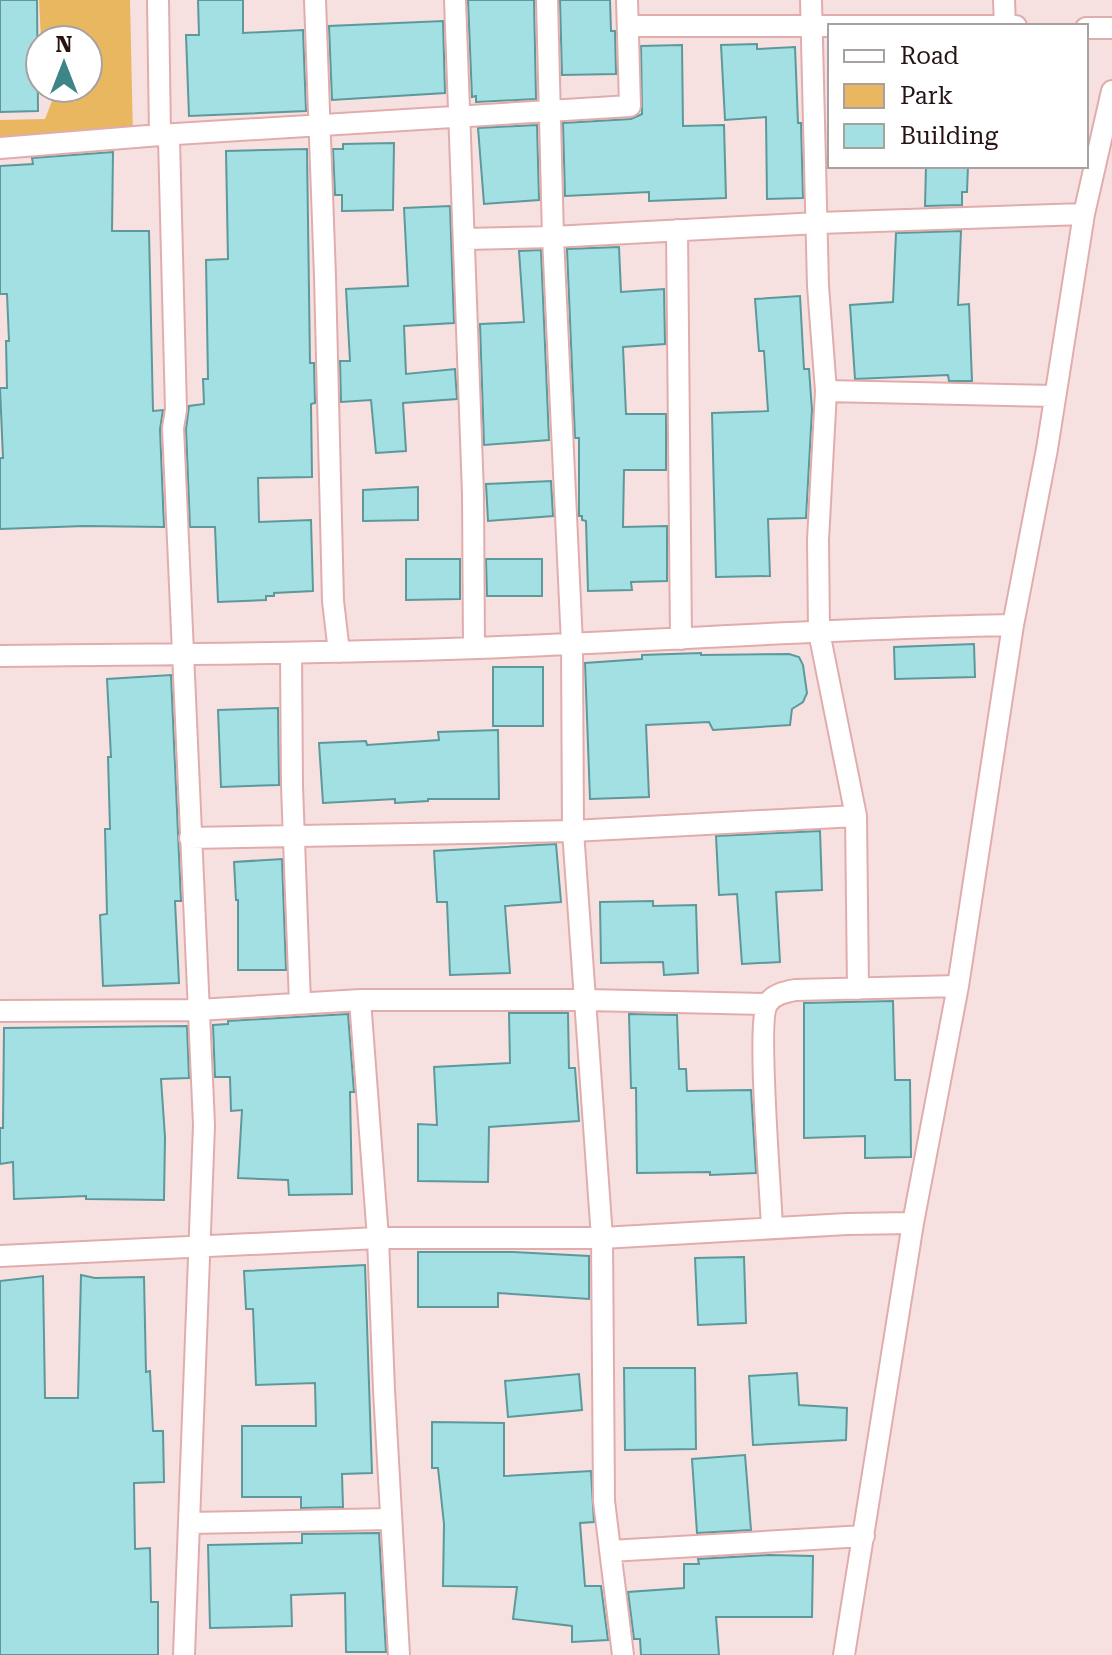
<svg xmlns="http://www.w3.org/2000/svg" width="1112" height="1655" viewBox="0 0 1112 1655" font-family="'Roboto Serif',serif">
<rect width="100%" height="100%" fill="#f7e1e0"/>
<!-- green -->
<path fill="#e8b760" d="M39,0H130L133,137L0,140V120L45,119L52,101L75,102L76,88H88L90,40H41Z"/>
<!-- building -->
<path fill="#a3e0e3" stroke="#5d989b" stroke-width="2" d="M0,0H37L38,111L0,112Z
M198,0H243V33L303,30L306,111L189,116L186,35H199Z
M468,0H534L536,99L476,102V96L472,97Z
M560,0H610L611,31H615L616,74L562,75Z
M443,21L445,93L332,100L329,26Z
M757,44V49L795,47L798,123H801L803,198L767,199L766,117L725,120L721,45Z
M682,45L683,126L724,125L726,198L649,201V192L565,196L563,123L631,119L642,114L641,46Z
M537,125L539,200L484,204L478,128Z
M394,143L393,210L342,211V195H335L333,149H343V144Z
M307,149L310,363H314L315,403L311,404L312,477L258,478L259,522L311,520L313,591L274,593V596H266V600L218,602L215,527H190L186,429L189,406L204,404L203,379H208L206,260L228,259L226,151Z
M113,152L112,231H149L153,411L163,410L160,429L164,527L84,526L0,529V458H3L0,388H7L6,341H9L7,294H0V166L33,164L32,158Z
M926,166H968L967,192H962V205L925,206Z
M450,206L454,323L404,326L406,374L455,369L457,399L403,403L406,451L376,453L371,400L341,402L340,361H350L346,289L408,286L404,208Z
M961,231L958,305L969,304L972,381H949L948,375L855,379L850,305L893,302L896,233Z
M619,247L621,292L664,289L665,344L623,347L626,414H666V470H624L623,527L667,526V581L631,582L632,590L588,591L586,521L582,520V516H579V438H575L567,249Z
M541,250L549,440L484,445L480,324L524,322L519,251Z
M800,296L804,369H809L812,410L806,518L768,519L770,576L716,577L712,413L768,411L764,351H759L755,299Z
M551,481L553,516L488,521L486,484Z
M418,487V520L363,521V490Z
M406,559H460V599L406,600Z
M486,559H542V596H487Z
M974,644L975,677L895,679L894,647Z
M701,653V655L789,654L799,657L803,665L807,693L803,702L792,709L790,725L713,730L709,722L646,725L649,797L590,799L585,663L642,659V655Z
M493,667H543V726H493Z
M171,675L181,901H175L179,983L103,986L100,915L107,914L105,829H110L108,757H111L107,679Z
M278,708L279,785L221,787L218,710Z
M498,730L499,799H428V801L395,803V799L323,803L319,743L366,741L367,745L439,740L438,732Z
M820,831L822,890L776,892L780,962L742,964L737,894L719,895L716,836Z
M556,844L561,902L505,906L510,973L450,975L447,902H437L434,851Z
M282,859L286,970H238V900H236L234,862Z
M653,901V906L696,905L698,973L664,975L663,962L601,963L600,902Z
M893,1001L895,1080H910L911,1157L865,1158V1136L804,1138V1003Z
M509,1013H568L569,1068H575L579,1121L489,1127L488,1182L418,1181V1124L437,1125L434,1067L510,1063Z
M348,1014L354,1092H350L352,1194L289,1195L288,1180L238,1178L242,1110L231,1111L230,1077H215L213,1025L228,1024V1021Z
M629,1014L677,1015L679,1069H686L687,1091L751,1090L756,1173L710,1175V1172L637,1173L636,1088H631Z
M187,1026L189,1078L161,1079L165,1137L164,1200L86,1199V1196L14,1199L13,1162L0,1164V1128H3L4,1028Z
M418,1252H513L589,1256V1299L498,1293V1307H418Z
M744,1257L746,1323L698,1325L695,1258Z
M365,1265L372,1473L342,1474L343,1507L301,1508V1497H242V1426H316L315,1383L256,1385L253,1309H246L244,1271Z
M81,1275L95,1278L144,1277L146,1372L150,1371L153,1431H163L164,1482L134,1483L135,1549L150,1548L151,1602H158V1655H0V1281L43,1276L45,1398H78Z
M624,1368H695L696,1449L625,1450Z
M797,1373L799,1405L847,1408L846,1440L753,1445L749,1376Z
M579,1374L582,1410L508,1417L505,1381Z
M432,1422L504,1423V1476L591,1471L594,1522L580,1523L585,1586H601L608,1640L572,1642V1626L513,1619L517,1587L443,1586L444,1524L438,1468H432Z
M745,1455L751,1530L697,1533L692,1459Z
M379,1533L386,1652H346L345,1593L291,1595L292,1626L210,1628L208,1545L302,1543V1534Z
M769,1555L813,1556L812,1617H716L719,1655H641L640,1639H634L628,1592L684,1588V1564H699L698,1559Z"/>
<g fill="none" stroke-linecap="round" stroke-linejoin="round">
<defs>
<path id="street" d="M158,0L160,135L169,139L176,410L173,428L204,1125L184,1655
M315,0L325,277L333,601L339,652
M455,0L473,494L474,648
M547,0L553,237L572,644L573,831L602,1238L604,1501L623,1655
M811,0L818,286L826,391L818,540L819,632L856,816L858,989
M1004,0L1005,26
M628,26H1016
M1086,28H1112
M0,148L160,135L630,106L627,0
M677,230L681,639
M464,239L553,237L818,223L1084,214
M826,391L1055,396
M291,654L292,786L300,1003
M0,656C159,654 318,654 477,648C656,641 834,628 1013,625
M190,838L573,831L856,816
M360,1000L378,1238L384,1390L399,1655
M0,1011L198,1010L360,1000H587L767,1004
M772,1228C771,1195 756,1019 768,1003C774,994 785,992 795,990L958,986
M0,1256L378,1238H602L847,1224L913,1223
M189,1523L391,1519
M610,1551L864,1536
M844,1655L913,1223L958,986L1013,625L1047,449L1084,214L1112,91"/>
</defs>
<!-- street casing -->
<use href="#street" stroke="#e1adac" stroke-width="24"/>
<!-- street -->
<use href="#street" stroke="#fff" stroke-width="20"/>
</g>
<!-- legend -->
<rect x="828" y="24" width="260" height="144" fill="#ffffff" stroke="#a8a1a1" stroke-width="2"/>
<rect x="844" y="50" width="40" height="12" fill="#ffffff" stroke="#a8a1a1" stroke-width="2"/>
<text x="900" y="64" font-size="24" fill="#261313">Road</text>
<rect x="844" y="84" width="40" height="24" fill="#e8b760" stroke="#a8a1a1" stroke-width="2"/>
<text x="900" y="104" font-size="24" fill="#261313">Park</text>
<rect x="844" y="124" width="40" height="24" fill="#a3e0e3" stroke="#a8a1a1" stroke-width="2"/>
<text x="900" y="144" font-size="24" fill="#261313">Building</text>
<!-- north arrow -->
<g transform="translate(64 64)"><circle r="38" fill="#ffffff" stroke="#a8a1a1" stroke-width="2"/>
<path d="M0-6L14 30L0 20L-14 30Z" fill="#3d8589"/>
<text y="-12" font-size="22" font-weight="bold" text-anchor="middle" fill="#261313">N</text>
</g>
</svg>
